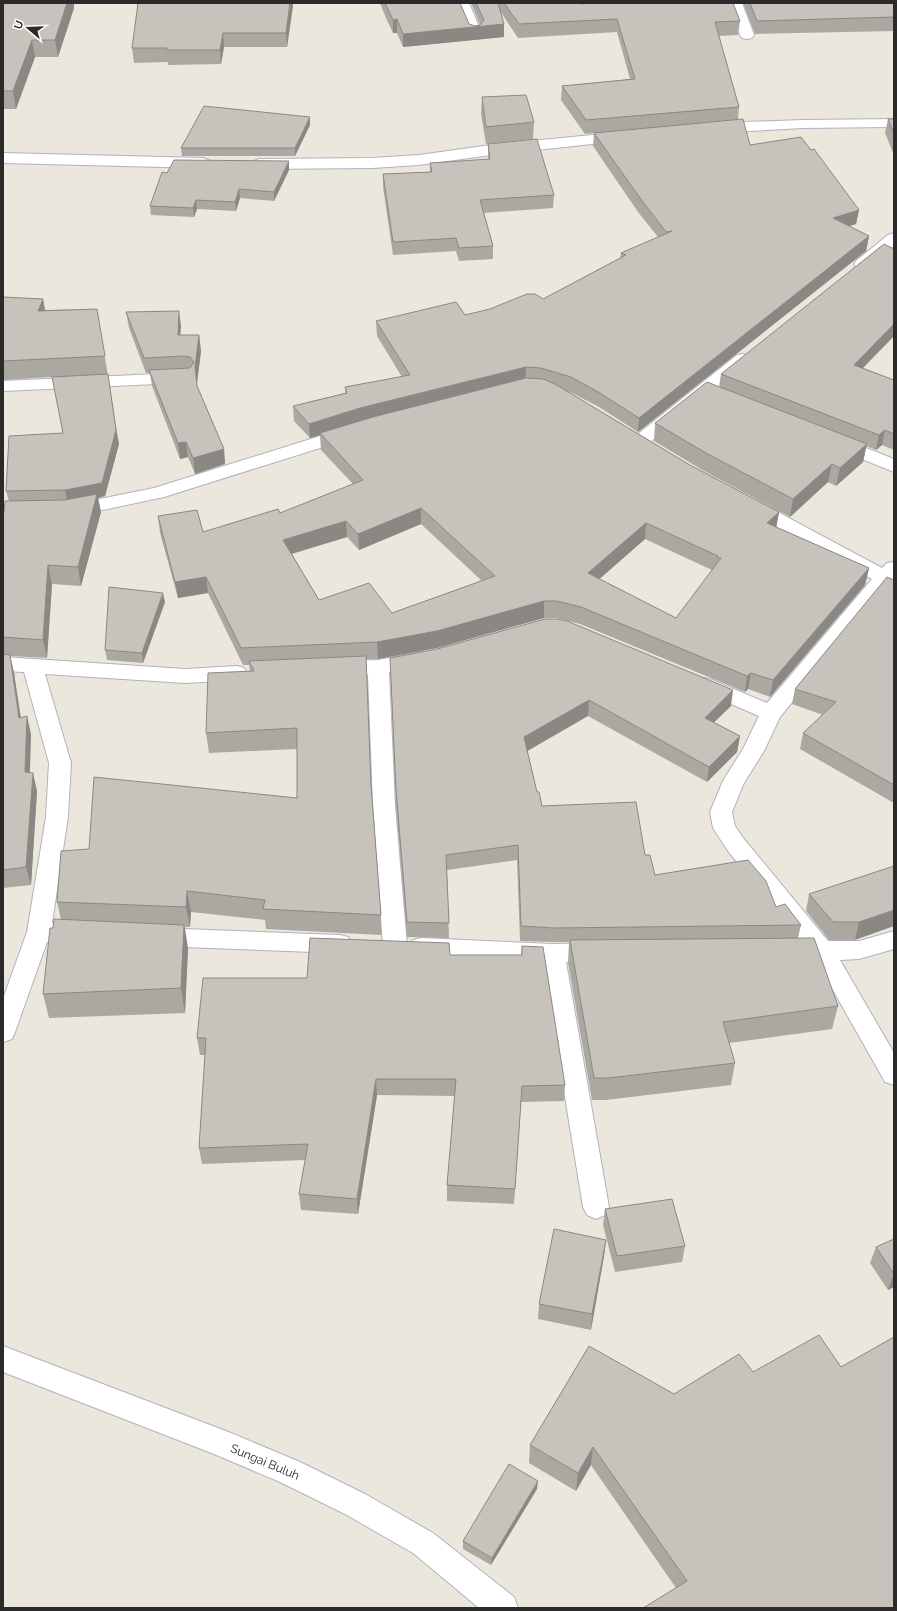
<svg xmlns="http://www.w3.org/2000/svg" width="897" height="1611" viewBox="0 0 897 1611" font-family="Raleway,sans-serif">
<rect width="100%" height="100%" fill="#ece7dd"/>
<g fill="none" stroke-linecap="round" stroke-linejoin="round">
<defs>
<path id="street" d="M455,3H469L482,34L480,37L475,38L470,37Z
M728,3H742L754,35L752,38L747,39L742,38L740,35Z
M894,119V127L803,128L715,133L710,131L707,128L710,125L715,123L803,120Z
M623,132L628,134L631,137L628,140L491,155L419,165L372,168L259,169L254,167L251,164L254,161L259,159L372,158L419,155L491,145Z
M3,153L203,158L208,160L211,163L208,166L203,168L3,163Z
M894,233V246C883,255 871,271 856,267L854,264L856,261L888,235Z
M743,354L749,355L752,359L749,363L645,446L639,448L633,446L630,442L633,438L737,355Z
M180,373L186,374L189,378L186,382L180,383L3,391V381Z
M349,427L355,429L358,433L355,437L164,497L70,517L63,515L61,511L63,507L70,505L154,488Z
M838,437L894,459V472L832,447L829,443L832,439Z
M752,500L759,502L882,568L887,563L894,562V591L886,588L780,717L764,751L744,783L732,812L735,826L744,839L828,941H859L894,931V949L859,959L840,960L894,1053V1085L885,1082L816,960H788L780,958L776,951L780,944L788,942L801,941L728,851L713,828L710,812L723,781L743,749L759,716L698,690L695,685L698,680L705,678L712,680L767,703L872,579L745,510L743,506L745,502Z
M420,652L427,654L430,659L427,664L389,672L395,805L407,946L403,953L395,955L387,953L383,946L373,805L368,675L336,676L329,674L326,669L329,664L336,662L378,660Z
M3,657L185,669L237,666L244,668L247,673L244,678L237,680L185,683L45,674L71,763L68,817L52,923L80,925L88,928L92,934L88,940L80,943L47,942L15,1032L12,1039L3,1042V999L27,932L46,817L49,763L24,672L3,671Z
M157,928L340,935L348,937L352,944L348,951L340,953L157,946L149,944L145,937L149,930Z
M421,938L553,944L598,943L606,945L610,952L606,959L598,961L566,962L609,1207L605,1215L596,1219L587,1215L583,1207L543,962L421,956L413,954L409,947L413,940Z
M3,1346L231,1433L300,1462L365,1494L433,1533L514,1597L518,1608H479L413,1553L345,1514L280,1482L214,1454L3,1372Z"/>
</defs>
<!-- street casing -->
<use href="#street" stroke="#b0b2be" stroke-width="2"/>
<!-- street -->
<use href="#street" fill="#fff" fill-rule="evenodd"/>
</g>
<!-- wall -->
<path fill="#aba8a2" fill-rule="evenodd" d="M3,3L74,8L58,57H35L16,109H3Z
M138,3H293L287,47H224L221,64L168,65V62L134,63L132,48Z
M380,3H460L469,24L475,26L480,25L471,3H579L582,4L740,21L738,35L719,36L739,107L738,120L750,145L859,210L856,224L849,226L869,236L866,251L638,432L599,407L570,392L565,390L690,465L779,512L776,527L869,568L865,585L770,697L748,689L745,692L580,624L556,618H544L437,648L378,659H366L371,788L381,915V935L266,929L265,920L191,912L190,927H185L188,949L185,1013L49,1018L43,994L53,928L61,920L57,902L89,849L297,798V749L209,753L206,733L250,671L249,665H243L208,593L178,598L160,533L158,516L203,532L280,513L353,484L321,450L320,435L310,438L294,421L293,406L345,393V387L402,377L377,336L376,321L465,315L543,299L620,258L621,253L658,237L638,212L593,146L594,133L585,134L561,100L562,86L630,79L617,32L518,38L500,11L504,24V37L403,47L397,33H393L386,18ZM421,524L482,581L392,613L319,600L292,554L347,537L359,550ZM645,539L712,570L676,618L599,579Z
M743,3H894V31L755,34Z
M482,97L534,122L533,139L486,144L481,114Z
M310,117V125L295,156H182L181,148Z
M888,119H894V155L885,133Z
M488,144L554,195L553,208L484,213L493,246V259L459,261L456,251L393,255L383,187V174L430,172V163L488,160Z
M289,170L274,201L240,198L236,211L197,209L194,217L151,215L150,206L167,173Z
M894,249V336L863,368L894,380V450L882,445L876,450L866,446L863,462L836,486L828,482L790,517L704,471L654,441L655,423L719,387L721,374Z
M3,297L43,299L45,310L97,309L119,444L105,496L98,498L101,512L81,586L52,584L47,658L10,656L14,673L21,717L31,734L30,772L37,791L31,885L3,888V512H4L9,501L6,491L63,433L52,377L3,380Z
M126,312L181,326L180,335H199L201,351L197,383V386L224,449L225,464L195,474L188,457L180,459L152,386L150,373H146L129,328Z
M894,580V803L800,749L803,733L823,715L792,704L795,689Z
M165,602L143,663L107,660L105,650Z
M390,658L731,706L714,722L740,736L737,752L707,782L588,716L527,750L537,792L542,806L645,855L655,875L776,907L801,925L798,938L838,1006L832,1029L729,1043L735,1063L731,1085L606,1100H592L568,963L569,942H553L520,941L517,860L447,870L449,938L407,937L396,805Z
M894,866L855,940H829L806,911L809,894Z
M522,946L565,1085L564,1101L521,1102L514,1204L447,1201V1185L455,1096L377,1095L358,1214L301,1210L299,1194L305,1160L202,1164L199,1148L205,1055H200L197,1038L307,978L450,955H521Z
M605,1209L685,1246L682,1262L615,1272L603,1225Z
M894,1239V1287L888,1290L870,1263L876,1247Z
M606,1240L604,1256L591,1330L538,1319L539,1304Z
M589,1346L894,1608L676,1588L591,1465L576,1491L529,1463L530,1445Z
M537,1489L491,1565L463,1549V1541Z"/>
<!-- shaded-wall -->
<path fill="#8b8884" d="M67,3H74V8L58,57L55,40Z
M290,3H293V6L287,47L286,33Z
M397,19V33H393V20Z
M504,24V37L403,47V34Z
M223,33L224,47L221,64L220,50Z
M32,40L35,57L16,109L13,91Z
M310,117V125L295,156V148Z
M289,161V170L274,201V192Z
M239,189L240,198L236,211L235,202Z
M196,200L197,209L194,217L193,208Z
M859,210L856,224L830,232L833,218Z
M869,236L866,251L638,432L639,418Z
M43,299L46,317L38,311Z
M179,311L181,326L179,351L178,335Z
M894,324V336L851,380L854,365Z
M199,335L201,351L197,383L195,367Z
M526,367L525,382L320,433V435L310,438L309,424L360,408Z
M116,430L119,444L105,496L98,498L101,512L81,586L65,490Z
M885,430L882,445L876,450L879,435Z
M186,442L188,457L180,459L178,443Z
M867,444L863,462L836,486L840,468Z
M224,449L225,464L195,474L193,458Z
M832,464L828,482L790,517L793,499Z
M421,508V524L359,550L358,534Z
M779,512L776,529L767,523Z
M346,521L347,537L284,556L283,540Z
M646,523L645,539L587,590L588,573Z
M48,565L52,584L47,658L43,640Z
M869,568L865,585L770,697L773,680Z
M206,577L208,593L178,598L175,582Z
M163,593L165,602L143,663L142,653Z
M544,601V618L437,648L378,659L377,642Z
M10,655L14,673L23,736L19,718Z
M751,673L748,689L745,692L747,676Z
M733,690L731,706L703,733L705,718Z
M589,700L588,716L524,753V737Z
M27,716L31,734L29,790L25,772Z
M740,736L737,752L707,782L709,767Z
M33,773L37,791L31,885L26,867Z
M187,891L191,912L190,927L186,907Z
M894,910V926L855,940L859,922Z
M184,925L188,949L185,1013L181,988Z
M376,1079L377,1095L358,1214L357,1199Z
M606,1240L604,1256L591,1330L592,1314Z
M894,1274V1287L888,1290Z
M593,1447L591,1465L576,1491L578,1473Z
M538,1481L537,1489L491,1565L492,1558Z"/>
<!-- building -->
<path fill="#c7c3bc" stroke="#8b8884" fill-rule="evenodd" d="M3,3H67L55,40H32L13,91H3Z
M138,3H290L286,33H223L220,50H167V48H132Z
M385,3H460L469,24L475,26L480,25L484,20L476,3H498L504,24L403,34L397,19L393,20Z
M504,3H579L582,4L588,3H733L740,21L715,22L739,107L586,120L562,86L635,79L617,19L519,24Z
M750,3H894V17L757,21Z
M526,95L534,122L486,127L482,97Z
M204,106L310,117L295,148H181Z
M743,119L750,145L801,137L811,150L814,149L859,210L833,218L869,236L639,418L600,393L571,377L541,368L526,367L360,408L309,424L293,406L347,393L345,387L410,375L376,321L456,302L465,315L490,309L527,294H535L543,299L626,255L621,253L672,231L666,232L640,198L594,133Z
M888,119H894V134Z
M537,139L554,195L480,200L493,246L459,248L456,238L393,242L383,174L432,172L430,163L490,159L488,144Z
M174,160L289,161L274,192L239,189L235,202L196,200L193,208L150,206L162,172L167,173Z
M884,244L894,249V324L854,365L894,380V434L885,430L879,435L721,374Z
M3,297L43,299L38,311L97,309L105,356L3,361Z
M179,311L178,335H199L195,367L197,386L224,449L193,458L186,442L178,443L149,370L190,368L194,362L190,357L184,356L144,358L126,312Z
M108,374L116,430L102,483L65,490L6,491L9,436L63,433L52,377Z
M526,378L543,379L555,384L690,465L779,512L767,523L869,568L773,680L751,673L747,676L581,607L557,601H544L437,631L377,642L241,648L206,577L175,582L158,516L197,510L203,532L278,509L280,513L363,480L320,433L373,417ZM421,508L495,576L392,613L369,583L319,600L283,540L346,521L358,534ZM646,523L718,556L717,557L721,558L676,618L588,573Z
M707,382L867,444L840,468L832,464L793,499L706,453L655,423Z
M97,494L78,567L48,565L43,640L3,637V512H4L5,501L65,500Z
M887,577L894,580V785L803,733L836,702L795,689Z
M109,587L163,593L142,653L105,650Z
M545,619H557L567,621L733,690L705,718L740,736L709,767L589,700L524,737L537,792H539L542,806L636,802L645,855H650L655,875L748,860L766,881L776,907L785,904L801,925L554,928L521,926L518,845L446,855L449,923L407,922L396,790L390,658L437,649Z
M3,654L10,655L19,718L27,716L25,772L33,773L26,867L3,870Z
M366,656L371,785L381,915L263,909L265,900L187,891L186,907L57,902L61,851L89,849L94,777L297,798V728L206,733L208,673L254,671L249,661Z
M894,866V910L859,922H833L809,894Z
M54,919L184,925L181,988L43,994L50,928H53Z
M310,938L449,943L450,955H522V946L543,947L565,1085L522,1086L515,1189L447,1185L456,1079H376L357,1199L299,1194L308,1144L199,1148L206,1038H197L203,978H307Z
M814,938L838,1006L723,1022L735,1063L609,1078H594L570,940Z
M672,1199L685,1246L617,1256L605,1209Z
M554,1229L606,1240L592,1314L539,1304Z
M894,1239V1274L876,1247Z
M819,1335L841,1367L894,1337V1608H643L687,1581L593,1447L578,1473L530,1445L589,1346L674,1394L739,1354L753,1372Z
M509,1464L538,1481L492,1558L463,1541Z"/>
<g text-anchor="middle" stroke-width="3" stroke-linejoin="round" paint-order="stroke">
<!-- near-street labels -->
<g font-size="12" fill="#2a2a2a" stroke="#fff">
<text transform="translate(265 1462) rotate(23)" y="4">Sungai Buluh</text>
</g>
</g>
<!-- border -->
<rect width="897" height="1611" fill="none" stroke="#2a2a2a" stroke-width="8"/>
<!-- north arrow -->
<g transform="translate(28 28) rotate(289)" stroke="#ffffff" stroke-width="3" paint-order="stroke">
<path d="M0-3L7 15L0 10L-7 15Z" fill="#2a2a2a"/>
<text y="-6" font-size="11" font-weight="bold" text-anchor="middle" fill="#2a2a2a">U</text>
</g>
</svg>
